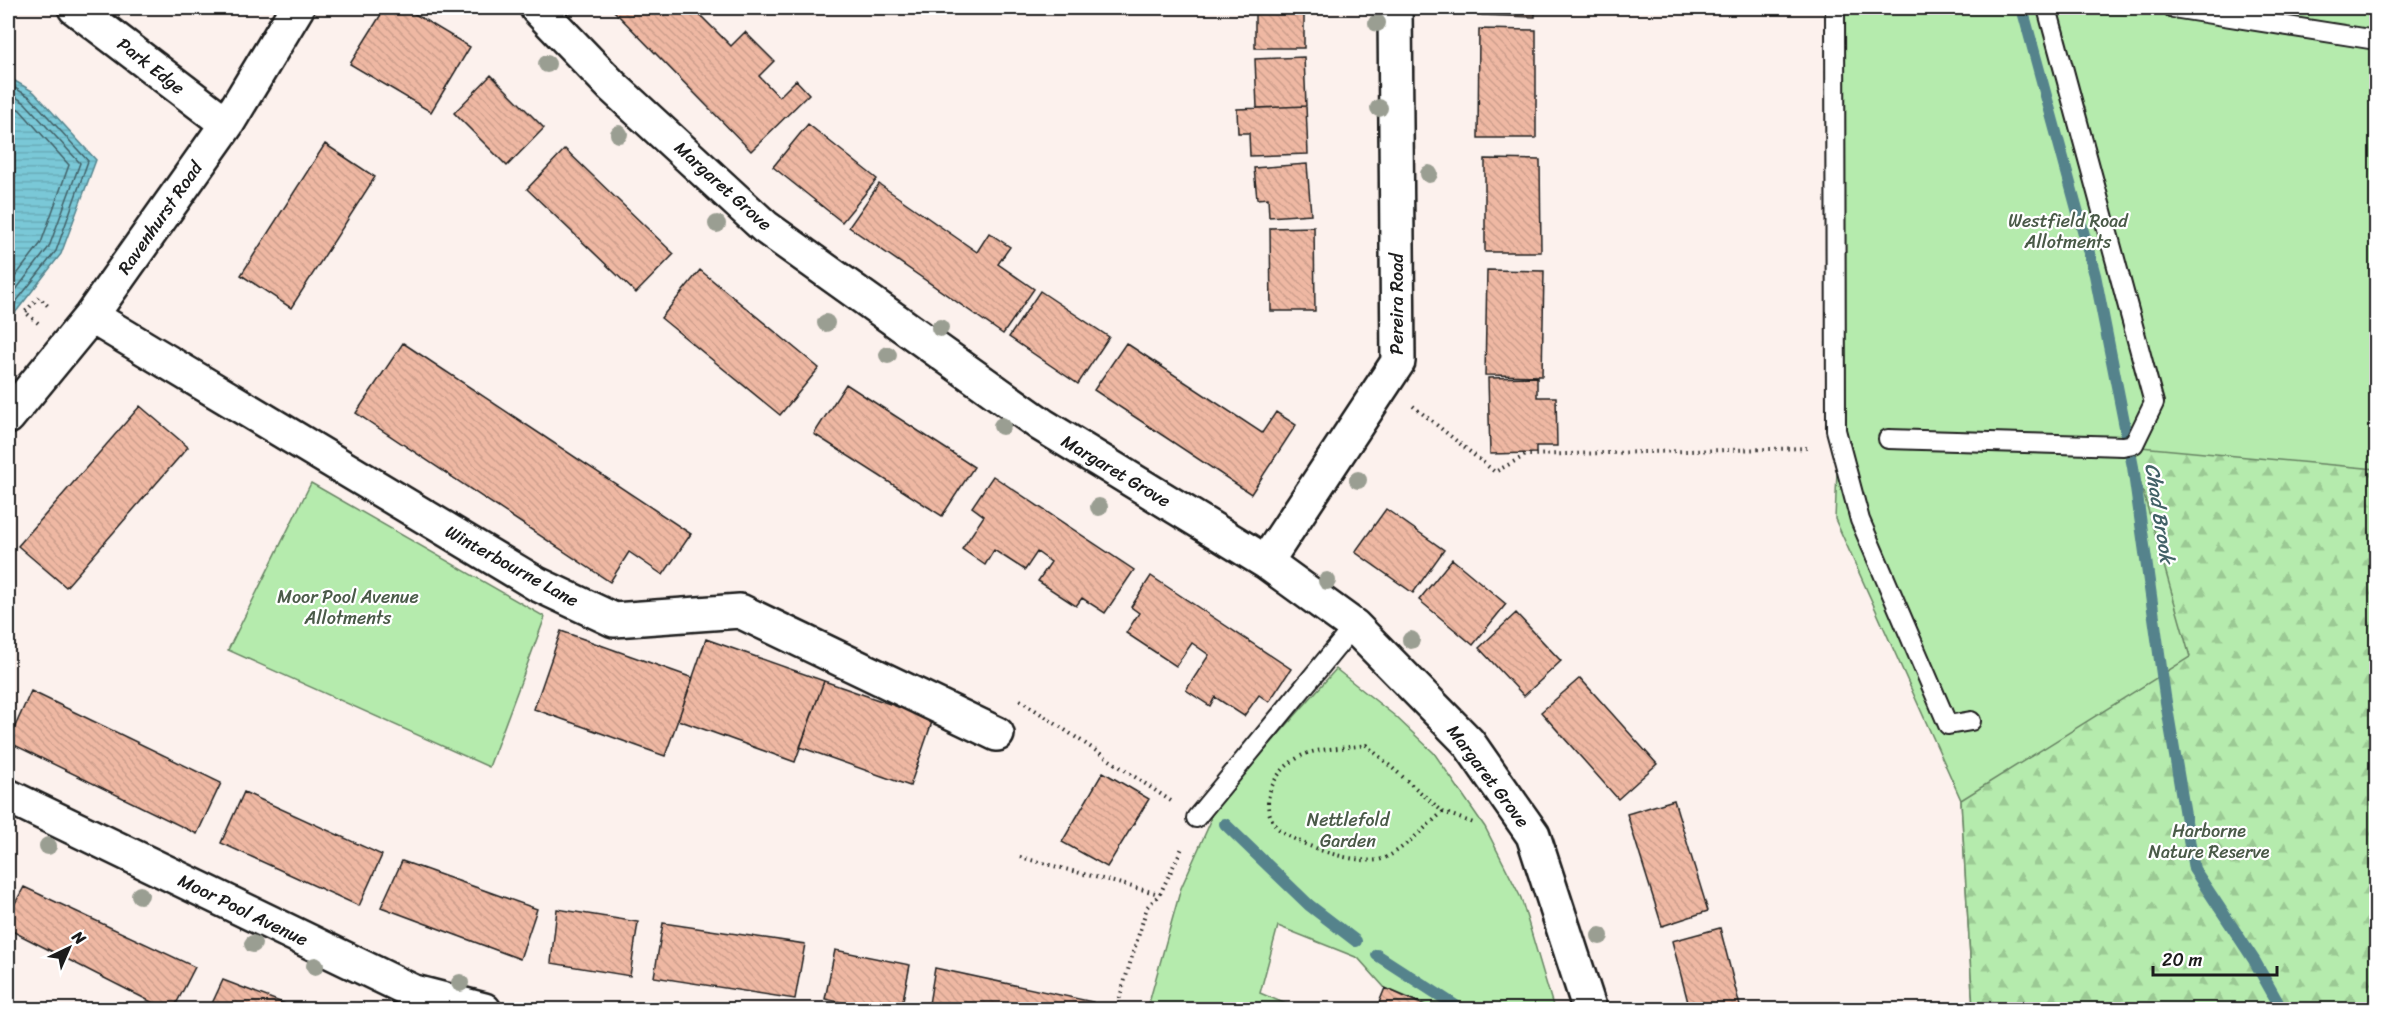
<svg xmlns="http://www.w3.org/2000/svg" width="2384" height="1017" viewBox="0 0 2384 1017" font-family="Sriracha,sans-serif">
<defs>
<pattern id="forest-firs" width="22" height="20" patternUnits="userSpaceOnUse" patternTransform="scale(1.5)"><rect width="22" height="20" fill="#b5ebad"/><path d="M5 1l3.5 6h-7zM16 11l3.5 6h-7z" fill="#9bc994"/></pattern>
<pattern id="water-rules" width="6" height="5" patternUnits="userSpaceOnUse" patternTransform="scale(1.5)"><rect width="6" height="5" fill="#7ac8d7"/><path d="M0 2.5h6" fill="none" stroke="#69abb8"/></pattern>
<pattern id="building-back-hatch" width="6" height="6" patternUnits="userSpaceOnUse" patternTransform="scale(1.5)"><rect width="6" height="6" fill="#efb8a3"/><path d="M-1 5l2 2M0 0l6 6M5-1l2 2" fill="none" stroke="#cc9e8c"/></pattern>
</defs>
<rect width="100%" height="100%" fill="#fcf1ed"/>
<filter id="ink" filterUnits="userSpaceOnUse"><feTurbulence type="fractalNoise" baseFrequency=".0167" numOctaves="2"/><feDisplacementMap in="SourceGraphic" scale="12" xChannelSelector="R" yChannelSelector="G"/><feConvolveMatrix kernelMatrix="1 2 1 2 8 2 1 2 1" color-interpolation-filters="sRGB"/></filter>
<g filter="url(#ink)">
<!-- green -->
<path fill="#b5ebad" stroke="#688464" stroke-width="1.5" d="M1845,8H2376V1009H1973L1961,800L1835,519L1842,350Z
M311,483L545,617L489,767L228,650Z
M1336,669L1395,716L1434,753L1485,827L1521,898L1554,1009H1425L1426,1005L1385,988L1358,958L1278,926L1260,993L1298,1009L1147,1010L1181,888L1210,823L1212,810Z"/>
<!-- forest -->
<path fill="url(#forest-firs)" stroke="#688464" stroke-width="1.5" d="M2130,446L2376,469V1009H1973L1961,800L2190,657Z"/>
<!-- water -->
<path fill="url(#water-rules)" stroke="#54838c" stroke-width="1.5" d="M8,77L34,92L96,160L61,254L8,322Z"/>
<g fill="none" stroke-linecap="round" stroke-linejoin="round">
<!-- shore -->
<path stroke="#426167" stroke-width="1.5" d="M8,84L30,97L88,161L56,251L8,312
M8,92L25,103L80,163L49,247L8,300
M8,103L20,110L69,165L41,243L8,286"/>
<!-- stream -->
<path stroke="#54838c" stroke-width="12" d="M2022,8L2095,275L2133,467L2165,696L2194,869L2254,960L2282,1010
M1225,824L1309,905L1356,941
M1377,955L1459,1008"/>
</g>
<!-- building -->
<path fill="url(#building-back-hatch)" stroke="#1c1c1c" stroke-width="1.5" d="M385,8H405L470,47L431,112L350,64Z
M611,8H693L731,46L745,32L774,61L759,76L779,97L796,80L809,94L751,151Z
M1255,8H1304V48H1255Z
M1483,8H1535V17L1482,15Z
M1479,29L1536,30V138H1478Z
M1304,57L1306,106L1257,108L1255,59Z
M491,75L544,128L507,166L454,113Z
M1306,106L1308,154L1250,156L1249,133H1238L1237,109Z
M808,124L877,179L842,222L773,167Z
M325,144L375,177L291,308L241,275Z
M565,149L674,254L636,293L527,189Z
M1485,159L1540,160L1541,252H1485Z
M1307,164L1311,214L1269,217L1268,198L1257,199L1254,168Z
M879,184L977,252L989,233L1010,247L998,264L1034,289L1003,334L849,227Z
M1314,227L1315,311H1271L1270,228Z
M700,270L819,368L780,415L661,318Z
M1487,270L1544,271L1542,376L1485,375Z
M1040,291L1109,337L1078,384L1009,337Z
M403,343L691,534L663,575L629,552L610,582L356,413Z
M1126,343L1262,433L1276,412L1296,425L1251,494L1094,390Z
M1537,377V397H1556L1557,446H1536V453L1490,454L1488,378Z
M846,384L974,467L942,516L814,434Z
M140,406L188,447L66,587L18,546Z
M993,476L1134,570L1105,613L1082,598L1076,606L1038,581L1051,562L1037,552L1025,570L994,550L985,565L962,549L984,516L972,507Z
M1386,509L1444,550L1413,593L1355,552Z
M1452,559L1506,604L1473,645L1419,600Z
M1151,576L1291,669L1269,702L1259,695L1244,716L1215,697L1210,706L1186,690L1209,655L1192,643L1176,666L1126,633L1139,613L1131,607Z
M1516,613L1561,661L1524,696L1479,648Z
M561,631L693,678L665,756L534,709Z
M706,639L824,681L795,762L678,720Z
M1580,678L1657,764L1618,799L1541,712Z
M824,681L933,719L910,786L800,747Z
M31,691L221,783L197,834L8,742Z
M1103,772L1149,799L1107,867L1062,842Z
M244,792L382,855L359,906L221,843Z
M1674,800L1708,911L1662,926L1627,814Z
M402,861L537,909L520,959L381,907Z
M24,887L195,967L173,1010H167L8,929V916Z
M557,909L638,922L630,976L551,963Z
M663,923L805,944L795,999L654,977Z
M1720,928L1741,1010H1690L1672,941Z
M835,950L910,965L901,1010H876L825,999Z
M935,968L1093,1002L1092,1010H928Z
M223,980L301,1010H209Z
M1385,988L1426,1006L1425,1010H1376Z"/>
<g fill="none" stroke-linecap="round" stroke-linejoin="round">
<defs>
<path id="lane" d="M1835,8L1836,430L1860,520L1948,725L1971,721
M2173,8L2376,40
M1888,439L2123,446L2134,444L2154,403L2047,8
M1196,818L1354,626"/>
<path id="street" d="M75,8L227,124
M537,8L612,86L765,227L1042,425L1266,562L1354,626L1468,742L1533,835L1590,1010
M91,316L537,584L614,620L740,611L997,734
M8,417L91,316L227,124L297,8
M1266,562L1398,362L1395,8
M8,796L414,992L484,1010"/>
</defs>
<!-- lane casing -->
<use href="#lane" stroke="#1c1c1c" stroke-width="22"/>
<!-- street casing -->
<use href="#street" stroke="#1c1c1c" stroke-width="38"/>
<!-- path -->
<path stroke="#1c1c1c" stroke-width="4" stroke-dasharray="1.5 4.5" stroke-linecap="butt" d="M38,323L25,312L39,297L50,308
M1413,406L1495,472L1526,455L1809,448
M1020,700L1171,801
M1443,812C1427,825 1400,853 1382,859C1360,867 1290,843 1276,826C1256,800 1277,767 1303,755C1318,748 1348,748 1366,745L1443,812L1476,824
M1020,857L1159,894
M1116,1010L1147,907L1160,894L1183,846"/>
<!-- lane -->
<use href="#lane" stroke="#fff" stroke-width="18"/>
<!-- street -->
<use href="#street" stroke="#fff" stroke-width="33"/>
</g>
<!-- trees -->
<g fill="#9a9e92">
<circle cx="1377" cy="23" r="9"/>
<circle cx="547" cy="64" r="9"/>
<circle cx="1379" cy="108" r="9"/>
<circle cx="619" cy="134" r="9"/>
<circle cx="1429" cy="174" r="9"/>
<circle cx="717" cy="224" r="9"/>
<circle cx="826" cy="323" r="9"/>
<circle cx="940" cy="328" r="9"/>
<circle cx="888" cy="355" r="9"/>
<circle cx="1002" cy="426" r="9"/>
<circle cx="1358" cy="480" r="9"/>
<circle cx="1099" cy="507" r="9"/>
<circle cx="1327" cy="581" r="9"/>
<circle cx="1411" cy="640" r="9"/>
<circle cx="48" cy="846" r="9"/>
<circle cx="140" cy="895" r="9"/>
<circle cx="1600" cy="936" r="9"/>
<circle cx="253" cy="944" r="9"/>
<circle cx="315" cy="966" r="9"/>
<circle cx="460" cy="983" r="9"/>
</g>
</g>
<g text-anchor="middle" stroke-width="4.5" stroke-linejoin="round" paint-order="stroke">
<!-- street labels -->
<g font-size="18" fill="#1c1c1c" stroke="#fff">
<text transform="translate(151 66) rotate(38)" y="6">Park Edge</text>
<text transform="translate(723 186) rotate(42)" y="6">Margaret Grove</text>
<text transform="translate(160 218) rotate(-55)" y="6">Ravenhurst Road</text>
<text transform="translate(1397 304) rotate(-90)" y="6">Pereira Road</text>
<text transform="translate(1116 471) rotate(31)" y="6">Margaret Grove</text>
<text transform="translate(512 566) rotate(29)" y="6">Winterbourne Lane</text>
<text transform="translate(1488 776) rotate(53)" y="6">Margaret Grove</text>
<text transform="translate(243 910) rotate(26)" y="6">Moor Pool Avenue</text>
</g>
<!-- park labels -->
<g font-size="18" fill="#4a5a48" stroke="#fff">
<text x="2068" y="227">Westfield Road<tspan x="2068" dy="21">Allotments</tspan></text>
<text x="348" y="603">Moor Pool Avenue<tspan x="348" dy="21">Allotments</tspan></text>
<text x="1348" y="826">Nettlefold<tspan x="1348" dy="21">Garden</tspan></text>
<text x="2209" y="837">Harborne<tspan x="2209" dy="21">Nature Reserve</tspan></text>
</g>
<!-- water labels -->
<g font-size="20" font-style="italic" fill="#426167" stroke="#fff">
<text transform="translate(2160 513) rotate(81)" y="7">Chad Brook</text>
</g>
</g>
<!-- margin -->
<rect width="2384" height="1017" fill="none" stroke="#fff" stroke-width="30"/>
<rect x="15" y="15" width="2354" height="987" fill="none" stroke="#1c1c1c" stroke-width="2" filter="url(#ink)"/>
<!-- north arrow -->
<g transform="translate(69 948) rotate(44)" stroke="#ffffff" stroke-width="4.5" paint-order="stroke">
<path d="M0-4.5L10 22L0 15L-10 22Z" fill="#1c1c1c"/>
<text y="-9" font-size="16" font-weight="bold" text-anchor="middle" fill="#1c1c1c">N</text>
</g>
<!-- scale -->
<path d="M2153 966v9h124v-9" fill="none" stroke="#1c1c1c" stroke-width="3"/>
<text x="2162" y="966" font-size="18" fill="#1c1c1c" stroke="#ffffff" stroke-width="4.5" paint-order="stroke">20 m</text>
</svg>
